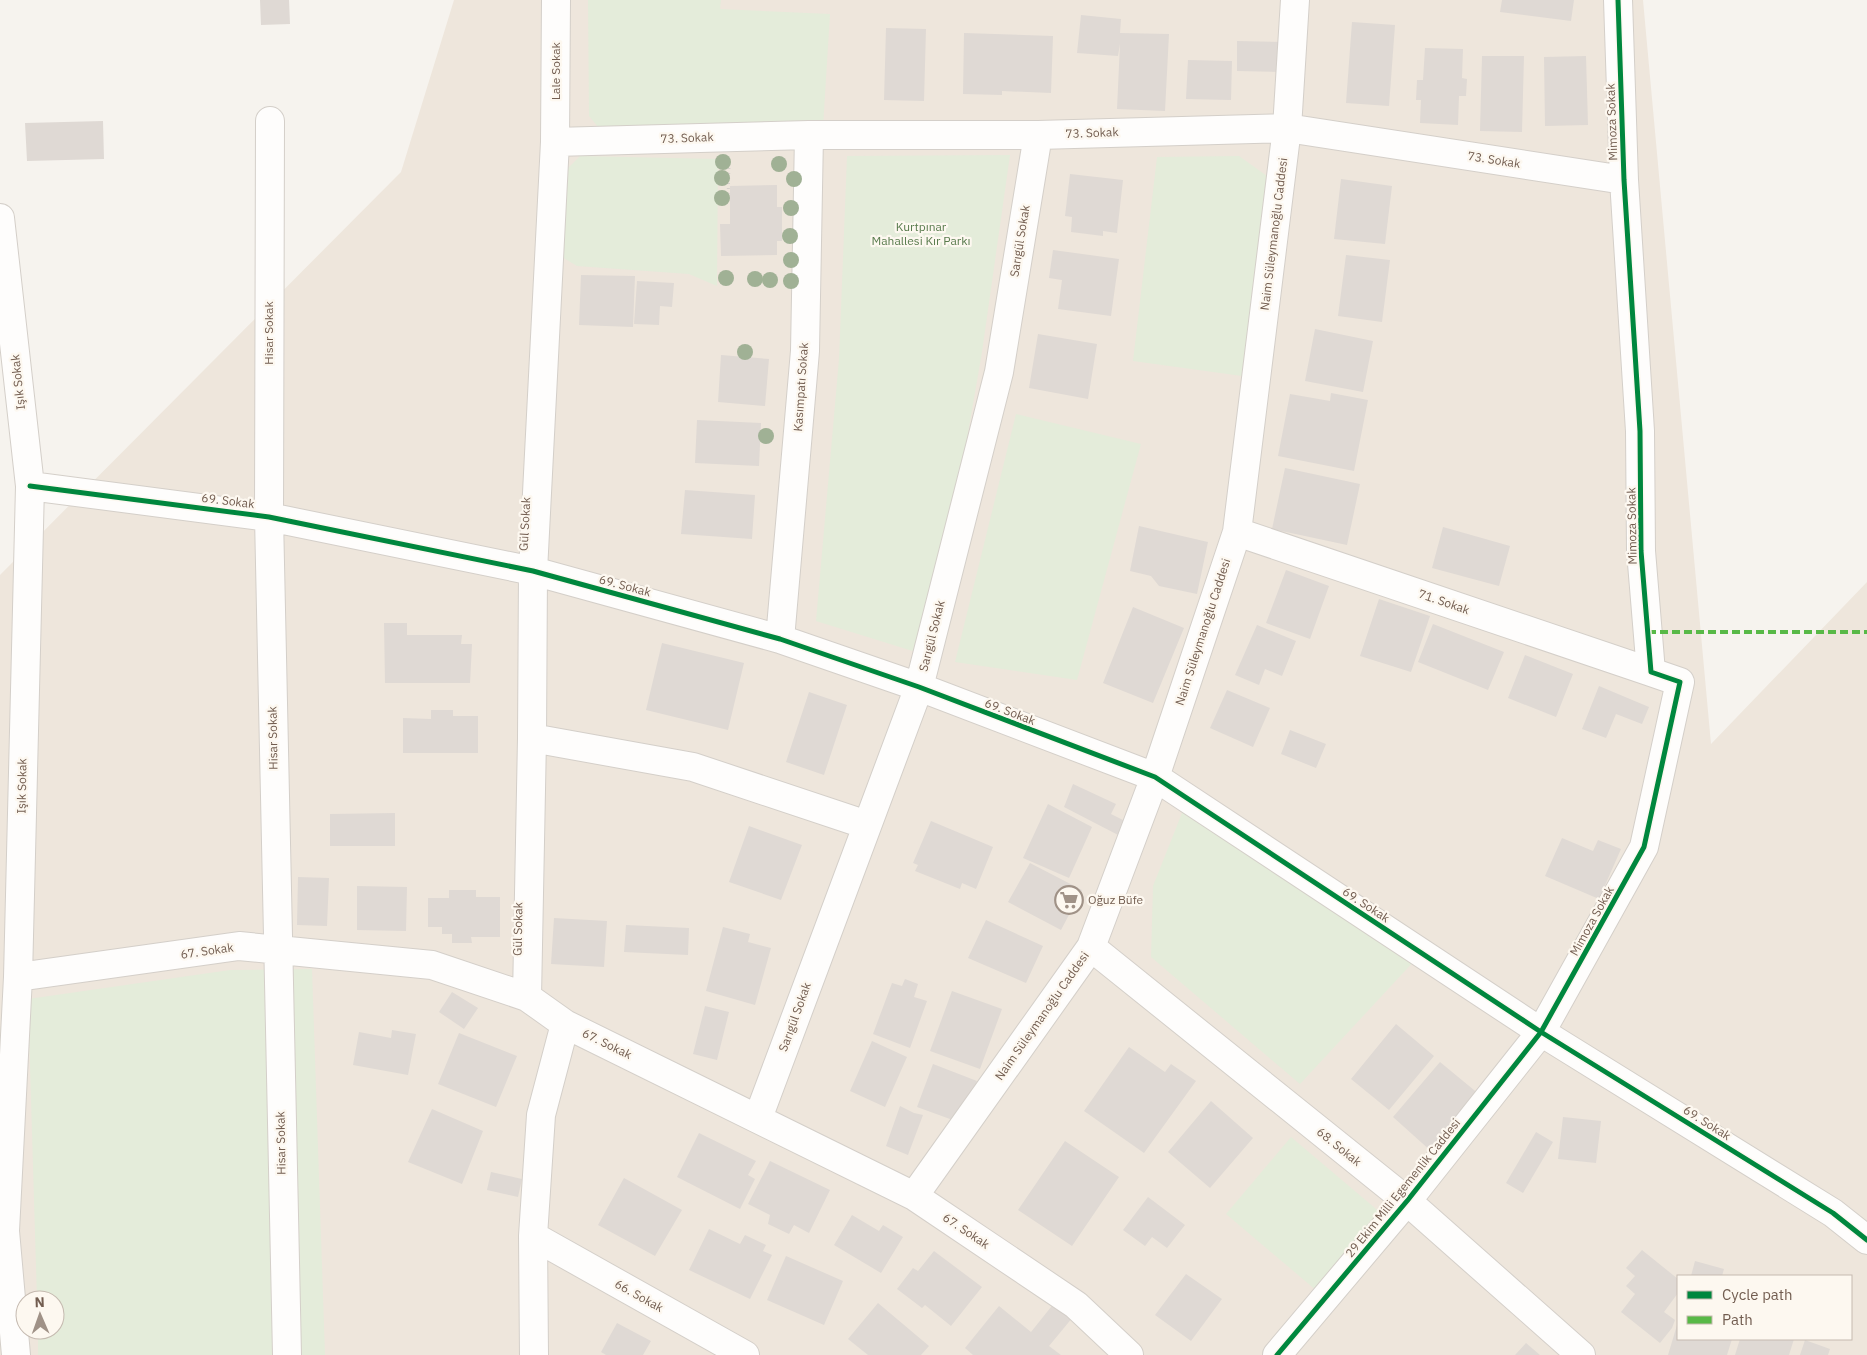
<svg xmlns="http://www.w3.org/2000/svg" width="1867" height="1355" viewBox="0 0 1867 1355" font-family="'IBM Plex Sans',sans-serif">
<rect width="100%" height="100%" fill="#f6f3ee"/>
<!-- residential -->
<path fill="#eee6dc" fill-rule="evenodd" d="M454,0H1643L1711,744L1867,582V1355H0V575L401,172ZM1678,1276H1851V1339H1678ZM25,1300H55V1330H25Z"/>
<!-- green -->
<path fill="#e4ecda" d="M588,0H721L720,9L830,14L823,127L604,134L589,116Z
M1010,155L982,352L955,508L919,653L816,621L839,359L847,156Z
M580,156L718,159L717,286L689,274L577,266L557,254L566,170Z
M1239,156L1267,176L1242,376L1133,361L1157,157Z
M1016,414L1141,444L1077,680L955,662Z
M1184,808L1417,958L1300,1084L1151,957L1153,886Z
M312,969L325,1355H38V1330H55V1300H37L28,999L230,970Z
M1291,1137L1382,1214L1317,1291L1226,1214Z"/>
<!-- building -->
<path fill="#dfd9d4" d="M260,0H289L290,24L261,25Z
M1502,0H1574L1571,21L1500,12Z
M1081,15L1121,19L1120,33L1169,34L1165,111L1117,109L1120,44L1118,56L1077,53Z
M1352,22L1395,25L1389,106L1346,103Z
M886,28L926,29L924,101L884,100Z
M964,33L1053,36L1051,93L1002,91V95L963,94Z
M1237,41L1284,42L1283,72L1237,71Z
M1425,48L1463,49L1462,78L1467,79L1466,96H1459L1458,125L1420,123L1421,100H1416L1417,80H1423Z
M1482,56H1524L1522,132L1480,131Z
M1586,56L1588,125L1545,126L1544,57Z
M1188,60L1232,61L1231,100L1186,99Z
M103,121L104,159L27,161L25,123Z
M1070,174L1123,180L1117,233L1103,231V236L1071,232L1072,217L1065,216Z
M1341,179L1392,186L1385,244L1334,239Z
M777,185V207H782V241H777V255L721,256L720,224H730V186Z
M1053,250L1119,259L1111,316L1058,309L1062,280L1049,278Z
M1346,255L1390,260L1382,322L1338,316Z
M581,275L635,276L633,327L579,325Z
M637,281L674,283L672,307L660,306L659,325L634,324Z
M1315,329L1373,341L1363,392L1305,381Z
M1038,334L1097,344L1088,399L1029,388Z
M721,355L769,359L765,406L718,402Z
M1331,393L1368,400L1354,471L1278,456L1290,394L1330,401Z
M697,420L761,423L759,466L695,463Z
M1285,468L1360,484L1347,545L1272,529Z
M685,490L755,495L752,539L681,534Z
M1139,526L1208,542L1197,594L1159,586L1151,576L1130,571Z
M1443,527L1510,546L1499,586L1432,568Z
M1286,570L1329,586L1310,639L1266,623Z
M1379,599L1430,616L1411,672L1360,656Z
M1133,607L1184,628L1153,703L1103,683Z
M384,623H407V635H462L461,644H472L470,683H385Z
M1433,624L1504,652L1488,690L1418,662Z
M1257,625L1296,641L1282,676L1265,669L1259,685L1235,675Z
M662,643L744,663L728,730L646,710Z
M1525,655L1573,674L1556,717L1508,698Z
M1599,686L1649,707L1642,724L1616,714L1606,738L1582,729Z
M1227,690L1270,708L1253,747L1210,728Z
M809,692L847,705L824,775L786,762Z
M431,710H453V716H478V753H403V718L431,719Z
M1290,730L1326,744L1316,768L1281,754Z
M1073,784L1116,804L1111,814L1127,822L1122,837L1064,807Z
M1048,804L1092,827L1069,878L1023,858Z
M395,813V846H330V814Z
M931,821L993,847L976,889L962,883L960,889L915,871L918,865L913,863Z
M749,826L802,845L781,900L729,882Z
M1562,838L1593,851L1598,840L1621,849L1599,899L1545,876Z
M1030,863L1082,890L1061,930L1008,902Z
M298,877L329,878L327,926L297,925Z
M357,886L407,887L406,931L357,930Z
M449,890H476V897H500V937H471L472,943H452V934H442V927H428V898H449Z
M554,918L607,921L604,967L551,964Z
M986,920L1043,946L1026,983L968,958Z
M626,925L689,928L688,955L624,952Z
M723,927L750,934L748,942L771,948L755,1005L706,991Z
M905,979L918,984L914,997L927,1001L910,1048L873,1034L892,983L902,986Z
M952,991L1002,1009L980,1069L930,1051Z
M452,992L478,1008L464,1029L439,1012Z
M705,1006L729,1012L717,1060L693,1054Z
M1396,1024L1434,1056L1389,1110L1351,1079Z
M392,1030L416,1034L408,1075L353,1065L359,1032L391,1038Z
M459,1033L517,1056L496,1107L438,1084Z
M872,1041L907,1057L885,1107L850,1091Z
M1129,1047L1165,1072L1171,1064L1196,1081L1144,1153L1084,1111Z
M1440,1062L1480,1095L1432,1152L1393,1117Z
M933,1064L977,1081L961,1123L917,1107Z
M1211,1101L1253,1138L1210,1188L1168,1152Z
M900,1106L914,1113L923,1115L908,1155L886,1146Z
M432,1109L483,1131L462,1184L408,1162Z
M1563,1117L1601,1121L1596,1163L1558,1159Z
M1536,1132L1553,1142L1523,1193L1506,1183Z
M699,1133L756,1161L748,1175L755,1179L740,1209L677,1177Z
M1065,1141L1119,1177L1072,1246L1018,1210Z
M770,1161L830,1190L809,1233L794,1225L789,1234L768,1224L770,1215L748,1204Z
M491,1172L522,1179L518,1197L487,1190Z
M624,1178L682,1210L655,1256L598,1225Z
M1148,1197L1185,1225L1167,1248L1152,1237L1145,1246L1123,1230Z
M852,1215L879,1231L883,1225L903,1237L881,1273L834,1245Z
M709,1229L740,1244L745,1235L766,1245L763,1251L772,1255L750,1299L689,1270Z
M1642,1250L1678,1279V1293L1664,1312L1675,1320L1672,1328L1660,1343L1621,1312L1635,1294L1626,1286L1635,1276L1626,1268Z
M934,1251L982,1287L951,1326L925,1305L922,1308L897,1289L913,1268L918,1271Z
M786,1256L843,1281L824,1325L767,1300Z
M1695,1261L1724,1269L1722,1276H1691Z
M1186,1274L1222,1299L1191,1341L1155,1315Z
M1055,1302L1073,1317L1049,1346L1061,1355H973L965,1348L999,1306L1031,1332Z
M878,1303L929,1346L921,1355H868L848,1339Z
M1678,1322V1339H1732L1727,1355H1668Z
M617,1323L651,1341L643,1355H606L601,1352Z
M1740,1339H1794L1789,1355H1735Z
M1805,1340L1830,1349L1828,1355H1800Z
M1526,1343L1540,1355H1515Z"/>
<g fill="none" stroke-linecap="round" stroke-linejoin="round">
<defs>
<path id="minor" d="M270,121L269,517L287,1355
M555,142L809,135H1038L1287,128L1624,180
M0,218L30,486L18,977L5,1231L16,1355
M30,486L269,517L533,571L780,639L919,687L1155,777L1541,1032L1833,1213L1867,1240
M1237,532L1651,672
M780,639L805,351L809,135
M532,738L693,767L867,825
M1091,947L1407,1201L1581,1355
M18,977L239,946L432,965L527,997L565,1024L914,1196L1076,1305L1129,1355
M527,997L532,738L533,571L555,142L556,0
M758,1118L919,687L999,372L1038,135
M914,1196L1091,947L1155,777L1237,532L1287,128L1295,0
M533,1236L745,1355
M534,1355L533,1236L541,1115L565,1024
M1277,1355L1407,1201L1541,1032L1644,847L1680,682L1651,672L1641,551L1640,431L1624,180L1618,0"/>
</defs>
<!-- minor casing -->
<use href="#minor" stroke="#d4cfc9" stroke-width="30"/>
<!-- path -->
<path stroke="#d7d1cd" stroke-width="3" stroke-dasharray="1 4" stroke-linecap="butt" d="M728,199L729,167"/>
<!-- minor -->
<use href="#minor" stroke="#fefdfc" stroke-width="28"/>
<!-- quiet -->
<path stroke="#58b947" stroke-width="4" stroke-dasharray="8 4" stroke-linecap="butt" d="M1648,632H1867"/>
<defs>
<path id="cycleway" d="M30,486L269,517L533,571L780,639L919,687L1155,777L1541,1032L1833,1213L1867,1240
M1277,1355L1407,1201L1541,1032L1644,847L1680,682L1651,672L1641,551L1640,431L1624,180L1618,0"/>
</defs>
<!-- cycleway casing -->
<use href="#cycleway" stroke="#fdf8f0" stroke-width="8"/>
<!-- cycleway -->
<use href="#cycleway" stroke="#00873e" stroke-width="5"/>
</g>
<!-- trees -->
<g fill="#a0b195">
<circle cx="723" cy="162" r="8"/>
<circle cx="779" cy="164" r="8"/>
<circle cx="722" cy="178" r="8"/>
<circle cx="794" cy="179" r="8"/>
<circle cx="722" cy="198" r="8"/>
<circle cx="791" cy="208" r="8"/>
<circle cx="790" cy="236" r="8"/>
<circle cx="791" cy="260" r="8"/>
<circle cx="726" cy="278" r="8"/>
<circle cx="755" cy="279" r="8"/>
<circle cx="770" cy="280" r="8"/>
<circle cx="791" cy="281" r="8"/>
<circle cx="745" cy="352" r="8"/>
<circle cx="766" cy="436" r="8"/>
</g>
<!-- icons -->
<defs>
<symbol id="supermarket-ring" viewBox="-11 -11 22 22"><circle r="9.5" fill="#fdf8f0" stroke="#a09287" stroke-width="1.5"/><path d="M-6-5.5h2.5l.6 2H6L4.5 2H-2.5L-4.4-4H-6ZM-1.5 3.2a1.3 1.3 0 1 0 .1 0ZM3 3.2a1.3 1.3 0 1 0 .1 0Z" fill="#a09287"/></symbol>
</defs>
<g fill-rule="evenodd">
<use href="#supermarket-ring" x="1053" y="884" width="32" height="32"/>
</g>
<g text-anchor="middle" stroke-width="4.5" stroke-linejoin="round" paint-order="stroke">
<!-- street labels -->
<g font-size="12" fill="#725d50" stroke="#fdf8f0">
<text transform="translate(556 71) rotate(-90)" y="4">Lale Sokak</text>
<text transform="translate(1612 122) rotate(-92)" y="4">Mimoza Sokak</text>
<text transform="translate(1092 133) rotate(-2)" y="4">73. Sokak</text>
<text transform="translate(687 138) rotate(-2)" y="4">73. Sokak</text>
<text transform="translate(1494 160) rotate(9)" y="4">73. Sokak</text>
<text transform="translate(1274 234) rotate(-83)" y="4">Naim Süleymanoğlu Caddesi</text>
<text transform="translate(1020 241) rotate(-81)" y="4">Sarıgül Sokak</text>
<text transform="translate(269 333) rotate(-90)" y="4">Hisar Sokak</text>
<text transform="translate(18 382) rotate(-96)" y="4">Işık Sokak</text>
<text transform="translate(801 387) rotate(-86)" y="4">Kasımpatı Sokak</text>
<text transform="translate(228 501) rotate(7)" y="4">69. Sokak</text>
<text transform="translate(525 524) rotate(-87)" y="4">Gül Sokak</text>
<text transform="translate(1632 526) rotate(-91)" y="4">Mimoza Sokak</text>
<text transform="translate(625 586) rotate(15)" y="4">69. Sokak</text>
<text transform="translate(1444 602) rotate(19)" y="4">71. Sokak</text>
<text transform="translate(1203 632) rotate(-72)" y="4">Naim Süleymanoğlu Caddesi</text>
<text transform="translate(932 636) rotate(-76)" y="4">Sarıgül Sokak</text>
<text transform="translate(1010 712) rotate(21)" y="4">69. Sokak</text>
<text transform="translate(273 738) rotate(-91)" y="4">Hisar Sokak</text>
<text transform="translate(22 786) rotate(-89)" y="4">Işık Sokak</text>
<text transform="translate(1366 905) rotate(33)" y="4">69. Sokak</text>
<text transform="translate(1592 921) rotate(-61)" y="4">Mimoza Sokak</text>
<text transform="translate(518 929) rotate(-89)" y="4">Gül Sokak</text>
<text transform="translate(207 951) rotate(-8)" y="4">67. Sokak</text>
<text transform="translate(1042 1016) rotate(-55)" y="4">Naim Süleymanoğlu Caddesi</text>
<text transform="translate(795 1017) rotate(-70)" y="4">Sarıgül Sokak</text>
<text transform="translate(607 1044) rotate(26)" y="4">67. Sokak</text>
<text transform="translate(1707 1123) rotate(32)" y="4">69. Sokak</text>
<text transform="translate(281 1143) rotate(-91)" y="4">Hisar Sokak</text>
<text transform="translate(1339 1147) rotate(39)" y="4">68. Sokak</text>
<text transform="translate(1403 1188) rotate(-51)" y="4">29 Ekim Milli Egemenlik Caddesi</text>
<text transform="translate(966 1231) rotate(34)" y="4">67. Sokak</text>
<text transform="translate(639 1296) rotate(29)" y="4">66. Sokak</text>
</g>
<!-- park labels -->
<g font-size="12" fill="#597b4d" stroke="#fdf8f0">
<text x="921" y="231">Kurtpınar<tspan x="921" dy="14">Mahallesi Kır Parkı</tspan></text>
</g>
<!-- poi labels -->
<g font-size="12" fill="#725d50" stroke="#fdf8f0" text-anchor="start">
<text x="1088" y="904">Oğuz Büfe</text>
</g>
</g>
<!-- legend -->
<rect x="1677" y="1275" width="175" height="65" fill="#fdf8f0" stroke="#c5bab0"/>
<rect x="1687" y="1291" width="25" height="8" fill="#00873e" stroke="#c5bab0"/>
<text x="1722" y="1300" font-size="15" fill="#725d50">Cycle path</text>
<rect x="1687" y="1316" width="25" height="8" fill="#58b947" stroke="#c5bab0"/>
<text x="1722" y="1325" font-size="15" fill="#725d50">Path</text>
<!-- north arrow -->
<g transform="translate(40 1315) rotate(358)"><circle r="24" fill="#fdf8f0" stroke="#c5bab0"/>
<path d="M0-4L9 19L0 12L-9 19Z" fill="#a09287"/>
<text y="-8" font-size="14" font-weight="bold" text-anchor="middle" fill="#725d50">N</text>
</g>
</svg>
